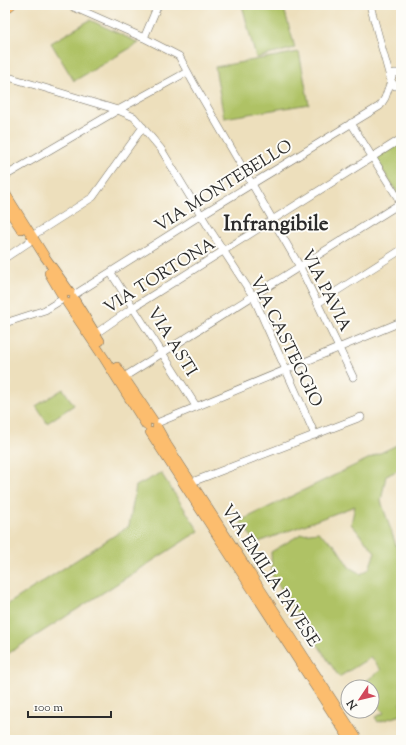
<svg xmlns="http://www.w3.org/2000/svg" width="406" height="745" viewBox="0 0 406 745" font-family="'Sorts Mill Goudy',serif">
<rect width="100%" height="100%" fill="#fdfcf7"/>
<filter id="ink" filterUnits="userSpaceOnUse"><feTurbulence type="fractalNoise" baseFrequency=".025" numOctaves="2"/><feDisplacementMap in="SourceGraphic" scale="8" xChannelSelector="R" yChannelSelector="G"/><feConvolveMatrix kernelMatrix="1 2 1 2 8 2 1 2 1" color-interpolation-filters="sRGB"/></filter>
<filter id="wash" filterUnits="userSpaceOnUse"><feTurbulence type="fractalNoise" baseFrequency=".012" numOctaves="4" result="noise"/><feDisplacementMap in="SourceGraphic" scale="16" xChannelSelector="R" yChannelSelector="G"/><feGaussianBlur stdDeviation="0.9" result="paint"/><feColorMatrix in="noise" values="0 0 0 0 0 0 0 0 0 0 0 0 0 0 0 0 0 1.4 0 .05"/><feComposite in="paint" operator="in"/></filter>
<g filter="url(#wash)">
<rect width="100%" height="100%" fill="#eddfbc"/>
<!-- green -->
<path fill="#afc265" stroke="#6d7648" d="M242,5H283L295,48L256,58Z
M90,20L139,43L74,81L51,43Z
M299,52L309,104L224,118L215,67Z
M401,142V199L375,158Z
M63,389L74,405L47,423L36,406Z
M401,443V469L386,476L381,501L401,560V715L378,722L375,717L384,713L372,699V687H358L381,670L371,657L339,677L272,575L271,552L301,534L318,532L335,545L349,567L361,574L369,569L375,552L351,524L355,506L256,543L240,521Z
M161,473L199,531L6,655L5,606L129,526L136,486Z"/>
</g>
<g filter="url(#ink)">
<g fill="none" stroke-linecap="round" stroke-linejoin="round">
<defs>
<path id="minor" d="M69,5L144,38L179,56L193,82L300,267L353,377
M370,5L391,81L395,86H401
M144,38L158,5
M5,76L118,110L134,117L161,149L212,233L253,296L315,435
M391,79L394,73H401
M351,123L401,203
M5,176L118,110L187,72
M32,236L93,197L143,127
M5,258L29,242
M111,273L196,406
M74,295L201,215L380,106L385,98L391,81
M318,303L401,250
M5,323L45,310L63,299
M95,334L134,307L401,139
M124,377L401,203
M157,423L401,322
M192,482L361,417"/>
<path id="major" d="M5,10L11,5
M5,193L45,257L70,292
M5,205L21,229
M49,273L63,297
M74,299L100,341
M67,303L104,358L146,425
M117,367L153,420
M157,427L167,445L358,740
M150,432L350,740"/>
</defs>
<!-- minor casing -->
<use href="#minor" stroke="#6f6a5e" stroke-width="8"/>
<!-- major casing -->
<use href="#major" stroke="#6f6a5e" stroke-width="10"/>
<!-- minor -->
<use href="#minor" stroke="#fff" stroke-width="7"/>
<!-- major -->
<use href="#major" stroke="#fcbd6e" stroke-width="9"/>
</g>
</g>
<g text-anchor="middle" stroke-width="4" stroke-linejoin="round" paint-order="stroke">
<!-- street labels -->
<g font-size="17" fill="#2b2b2b" stroke="#fdfcf7">
<text transform="translate(223 185) rotate(-32)" y="6">VIA MONTEBELLO</text>
<text transform="translate(159 275) rotate(-32)" y="6">VIA TORTONA</text>
<text transform="translate(327 290) rotate(63)" y="6">VIA PAVIA</text>
<text transform="translate(173 341) rotate(58)" y="6">VIA ASTI</text>
<text transform="translate(287 341) rotate(64)" y="6">VIA CASTEGGIO</text>
<text transform="translate(271 575) rotate(57)" y="6">VIA EMILIA PAVESE</text>
</g>
<!-- district labels -->
<g font-size="21" font-weight="bold" fill="#2b2b2b" stroke="#fdfcf7">
<text x="276" y="230">Infrangibile</text>
</g>
</g>
<!-- margin -->
<rect width="406" height="745" fill="none" stroke="#fdfcf7" stroke-width="20"/>
<!-- north arrow -->
<g transform="translate(360 699) rotate(235)"><circle r="19" fill="#fdfcf7" stroke="#a9a8a5"/>
<path d="M0-3L7 15L0 10L-7 15Z" fill="#d1495b"/>
<text y="-6" font-size="11" font-weight="bold" text-anchor="middle" fill="#2b2b2b">N</text>
</g>
<!-- scale -->
<path d="M28 711v6h83v-6" fill="none" stroke="#2b2b2b" stroke-width="2"/>
<text x="34" y="711" font-size="12" fill="#2b2b2b" stroke="#fdfcf7" stroke-width="3" paint-order="stroke">100 m</text>
</svg>
